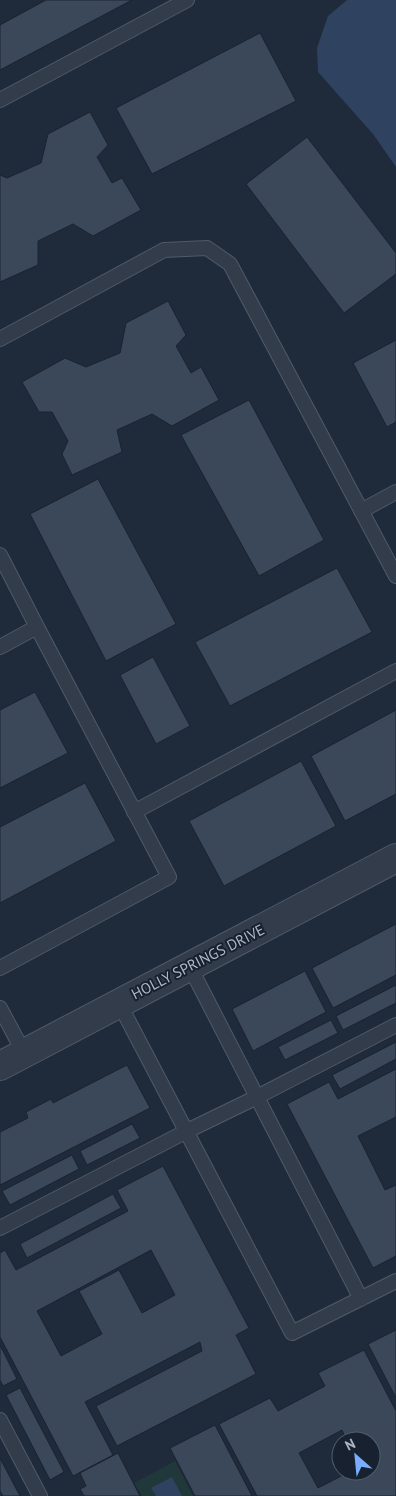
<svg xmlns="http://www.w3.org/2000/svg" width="396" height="1496" viewBox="0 0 396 1496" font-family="'PT Sans',sans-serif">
<rect width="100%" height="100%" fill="#1f2a3a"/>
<!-- green -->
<path fill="#21383b" d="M175,1461L193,1496H142L134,1483Z"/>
<!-- water -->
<path fill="#2f4361" d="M347,0H396V167L373,134L318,72L317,48L328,16Z
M172,1477L182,1496H156L151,1488Z"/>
<!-- building -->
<path fill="#3b485a" stroke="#1a2331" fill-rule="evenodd" d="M46,0H132L0,70V25Z
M260,33L296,101L152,174L116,108Z
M90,112L108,145L97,157L112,183L122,178L141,210L93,236L73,224L38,241V265L0,282V175L7,178L41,163L48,134Z
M307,137L396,253V274L344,313L246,184Z
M168,301L186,335L176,346L191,373L201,367L219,400L172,426L152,414L117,430L122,452L72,475L62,454L68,441L52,412H39L22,382L65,358L86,367L120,353L126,323Z
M396,340V422L387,427L353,363Z
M249,400L324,540L259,576L181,435Z
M98,479L176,624L106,661L30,514Z
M337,568L372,632L230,706L195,642Z
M153,657L190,726L156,744L120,675Z
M35,692L68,753L0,788V710Z
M396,710V794L345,821L311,756Z
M301,761L336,826L224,886L189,821Z
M85,783L116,841L0,903V827Z
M396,924V975L333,1008L312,968Z
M305,971L326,1012L253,1051L232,1009Z
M396,985V1003L343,1030L336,1016Z
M331,1020L338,1033L285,1060L278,1047Z
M396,1042V1059L340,1089L332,1075Z
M127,1065L150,1108L0,1185V1132L28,1118L26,1112L51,1099L53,1103Z
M396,1069V1117L358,1136L385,1190L396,1185V1256L373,1268L287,1104L329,1082L338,1099Z
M132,1124L140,1138L87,1165L80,1151Z
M72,1155L79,1169L10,1205L2,1191Z
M163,1166L249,1328L236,1335L256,1374L117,1446L96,1406L202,1351L200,1342L85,1402L113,1455L73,1476L0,1337V1253L5,1250L16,1270L128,1211L117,1190ZM151,1250L175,1295L142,1313L119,1270L79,1291L102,1334L61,1356L37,1311Z
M113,1194L121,1208L27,1258L20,1244Z
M396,1330V1398L368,1344Z
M0,1345L17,1379L3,1386L0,1380Z
M364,1350L396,1411V1496H257L219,1424L270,1398L278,1411L325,1386L318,1373ZM342,1430L347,1441H371V1471H351L318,1488L299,1453Z
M20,1388L64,1472L50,1480L6,1395Z
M215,1425L252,1496H195L170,1448Z
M118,1453L140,1496H84L80,1489L86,1486L80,1473Z
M0,1458L20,1496H3L0,1491Z"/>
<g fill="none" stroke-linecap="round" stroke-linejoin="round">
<defs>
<path id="service" d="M0,100L187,0
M0,339L164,250L207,248L230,264L396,576
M361,511L396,492
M0,555L37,627L169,877L0,968
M0,647L37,627
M134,812L396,671
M190,967L361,1299
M119,1003L292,1333L396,1281
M0,1008L24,1053
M0,1228L187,1131L257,1097L396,1025
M0,1420L40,1496"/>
<path id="minor" d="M0,1066L396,858"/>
</defs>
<!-- service casing -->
<use href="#service" stroke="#505a68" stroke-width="16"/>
<!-- minor casing -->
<use href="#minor" stroke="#505a68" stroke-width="30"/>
<!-- service -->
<use href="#service" stroke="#333c4a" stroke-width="14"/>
<!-- minor -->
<use href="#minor" stroke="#333c4a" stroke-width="28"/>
</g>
<g text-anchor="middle" stroke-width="4" stroke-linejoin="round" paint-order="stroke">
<!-- street labels -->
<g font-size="15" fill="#adb7c7" stroke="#18212f">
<text transform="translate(198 962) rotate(-27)" y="5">HOLLY SPRINGS DRIVE</text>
</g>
</g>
<!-- north arrow -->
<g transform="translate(356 1456) rotate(333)"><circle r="24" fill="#18212f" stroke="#545d6c"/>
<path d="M0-4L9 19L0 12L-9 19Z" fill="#7aacff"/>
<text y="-8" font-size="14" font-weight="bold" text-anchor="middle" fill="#adb7c7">N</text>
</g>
</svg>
